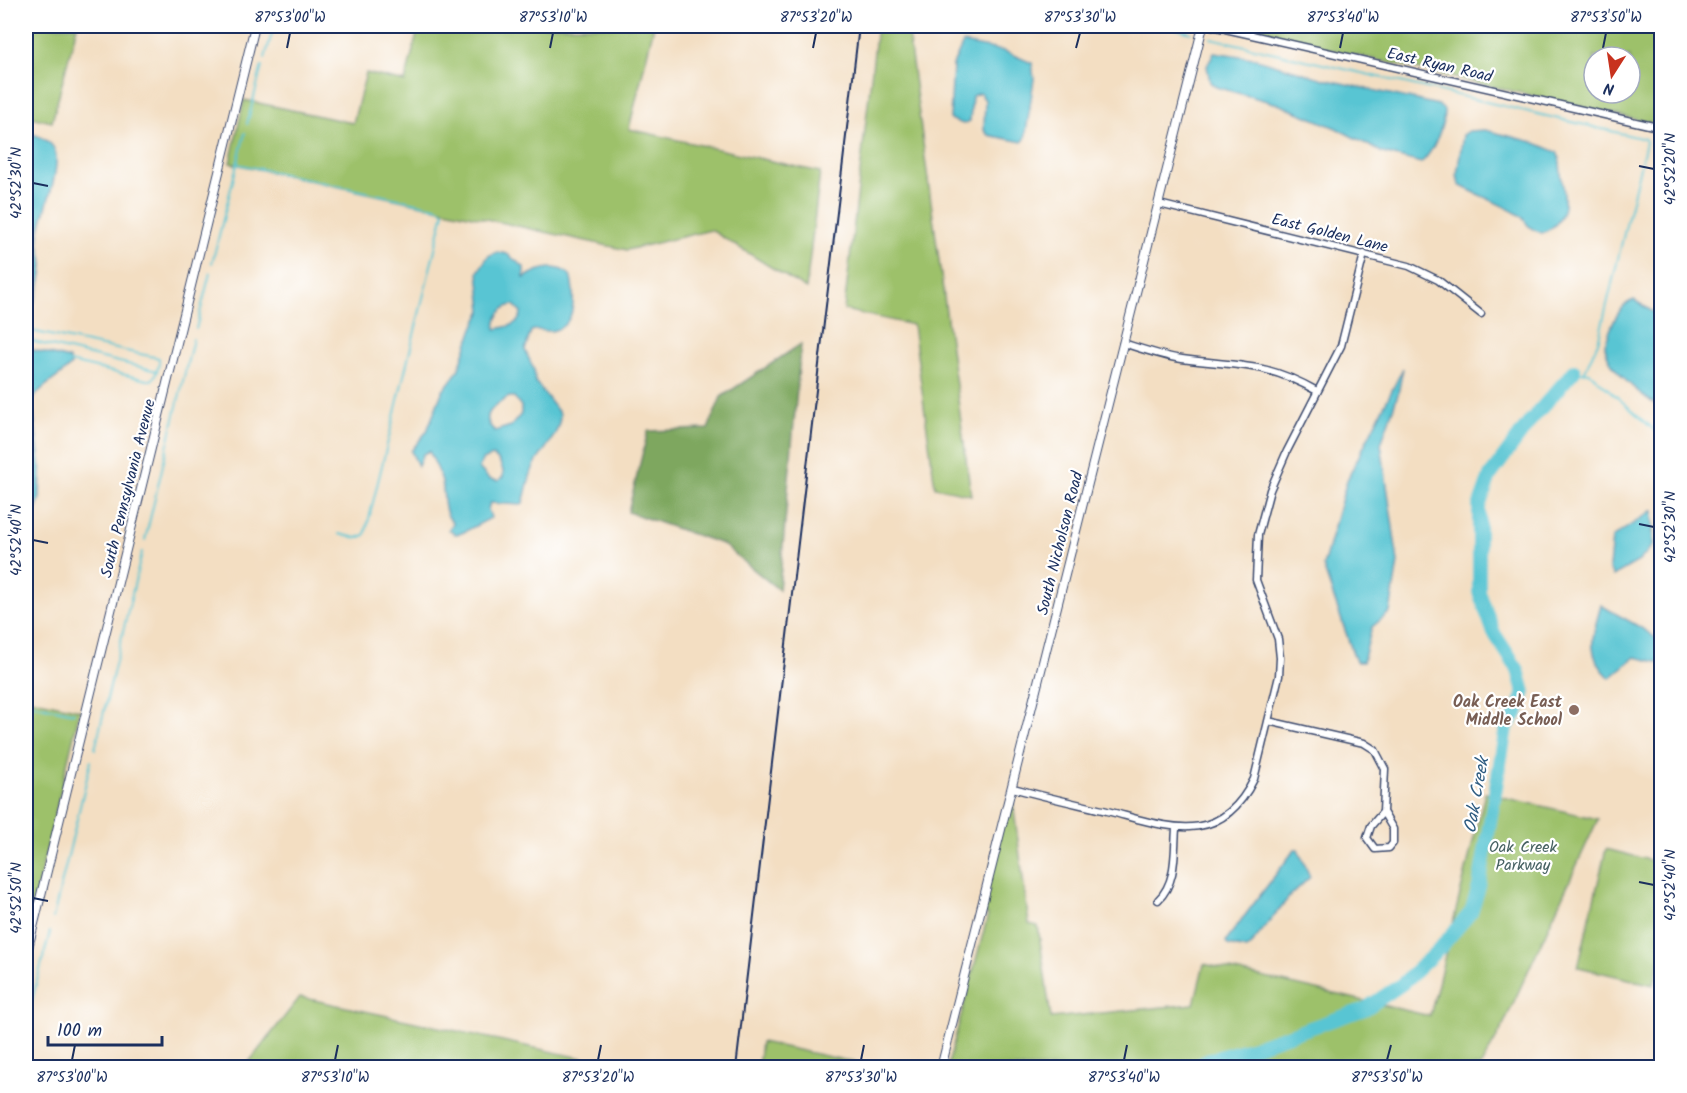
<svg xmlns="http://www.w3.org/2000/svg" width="1687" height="1093" viewBox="0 0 1687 1093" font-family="Kalam,sans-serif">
<rect width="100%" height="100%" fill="#fff"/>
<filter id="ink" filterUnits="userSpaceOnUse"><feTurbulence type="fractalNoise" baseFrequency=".0167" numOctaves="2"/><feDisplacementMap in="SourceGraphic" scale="12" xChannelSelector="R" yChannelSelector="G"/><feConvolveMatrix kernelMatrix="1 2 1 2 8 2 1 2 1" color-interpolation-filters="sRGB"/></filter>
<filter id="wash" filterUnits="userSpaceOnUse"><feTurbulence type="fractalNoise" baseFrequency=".008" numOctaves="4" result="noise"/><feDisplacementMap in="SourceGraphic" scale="24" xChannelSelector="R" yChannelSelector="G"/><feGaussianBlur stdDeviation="1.35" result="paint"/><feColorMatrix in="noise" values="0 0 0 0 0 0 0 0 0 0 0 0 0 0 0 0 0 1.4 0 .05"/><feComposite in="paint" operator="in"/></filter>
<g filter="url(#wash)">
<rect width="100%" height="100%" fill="#f3dec2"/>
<!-- green -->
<path fill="#9dc16b" stroke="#5c7864" stroke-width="1.5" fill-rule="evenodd" d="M26,26H77L52,122L26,116Z
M419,26H654L629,129L820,172L806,289L711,230L627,250L230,163L244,100L353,123L366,73L405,82Z
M877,26H907L971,495L935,487L913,325L844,310Z
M1228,26H1661V125ZM1594,57H1630V93H1594Z
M26,698L80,710L26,935Z
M1485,793L1598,819L1500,1032L1480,1067L947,1068L988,915L980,912L1008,802L1013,803L1029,924L1038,926L1051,1018L1194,1004L1204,964L1430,1016Z
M1606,849L1661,863V954L1654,985L1578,967Z
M300,997L623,1067H245Z
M761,1042L876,1067H758Z"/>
<!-- forest -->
<path fill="#7ea75f" stroke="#4c6b5e" stroke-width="1.5" d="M801,344L779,590L722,544L628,512L648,431L708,429L721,397Z"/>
<!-- water -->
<path fill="#59c5d3" stroke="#3a7a98" stroke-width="1.5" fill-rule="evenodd" d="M963,43L1004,51L1032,63L1034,79L1025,139L1022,142L988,135L984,130L985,100L980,93L972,96L970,121L963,124L950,119L953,65Z
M1214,52L1253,58L1324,79L1438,105L1444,110C1444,127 1433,152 1421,163L1383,153L1336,128L1278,104L1216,87L1210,82L1207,66Z
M1485,130L1533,142L1557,152C1561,159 1560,167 1561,175C1566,199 1569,222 1542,233C1523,227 1528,220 1518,214C1499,203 1478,195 1459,185L1457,174L1463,135L1469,131Z
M26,131C36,136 51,139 55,151C61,168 44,211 40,229C36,247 43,252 43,265C42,285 33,306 26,323Z
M497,252L507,254L524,267V278C538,269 556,263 570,275C575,293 577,324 555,330C546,333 539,328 531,331L525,350L534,370L535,381L560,414C560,435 544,448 534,466C528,479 527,490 523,503L521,505L490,503L488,509L491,518L462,533L455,534L449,530L453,523C440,510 446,492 441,478C438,469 433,459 429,451L423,454L418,466L411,451L427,431L442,392L458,371L473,328L482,310L478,272L488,256ZM514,305L521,312C521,325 506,327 496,329C494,318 502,306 514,305ZM509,397H514L521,406V414L511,426L495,431C477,416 496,404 509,397ZM493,456C500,460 504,469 503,477L498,481L489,479L479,468L482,460Z
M1634,300L1661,317V408C1642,396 1605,368 1605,344C1611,329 1617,305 1634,300Z
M26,348L69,359L71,365C59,379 38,386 32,403L41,470L40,498L26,536Z
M1403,368L1398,394L1381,444L1398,562L1390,612L1372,627L1363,662H1356L1323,566L1347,480Z
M1653,510V545L1639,561L1613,576L1609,568L1612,538Z
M1601,605C1621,618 1645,627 1661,643V663L1635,657L1610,678C1584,653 1593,636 1601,605Z
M1295,849H1298L1310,877L1290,896L1249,947L1246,949L1228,945L1226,942L1228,938Z"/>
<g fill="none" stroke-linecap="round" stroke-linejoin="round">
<!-- stream -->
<path stroke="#59c5d3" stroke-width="2" d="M1169,26L1191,33
M1211,38L1645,139L1646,142L1598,342L1584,373
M265,58L274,26
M247,124L262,66
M237,164L439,208L444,212L365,535L357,538L339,534
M212,263L245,133
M196,329L210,273
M26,330L159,358C160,367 157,373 152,380H147L70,362
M26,340L157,371
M1574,371L1590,373L1662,437
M145,540L193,339
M26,703L74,713
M95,749L142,552
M53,918L91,761
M26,1022L50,932"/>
<!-- river -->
<path stroke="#59c5d3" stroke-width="14" d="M1194,1068L1209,1060L1257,1046L1365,1009L1402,984L1441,947L1471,912L1479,887L1506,728L1518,711L1524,692L1518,670L1494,633L1479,592V507L1490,476L1531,420L1574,371"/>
</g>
</g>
<g filter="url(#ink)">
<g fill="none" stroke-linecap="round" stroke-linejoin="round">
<defs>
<path id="minor" d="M1212,26L1662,128
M1159,204L1409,266L1438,280L1481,314
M1123,343C1142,349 1162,356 1182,359C1239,367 1264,361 1317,391
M1268,721L1364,743L1375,750L1385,769L1383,812L1393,829V843L1389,848L1375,849L1367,838L1371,826L1383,812
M1013,788C1045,797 1078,804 1111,812C1169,827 1220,848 1254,779L1279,676L1280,658L1278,639L1256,580L1258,535L1270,490L1287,451L1341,346L1364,254
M1158,900C1177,882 1174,853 1176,829"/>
<path id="tertiary" d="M26,956L255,26
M941,1068L1203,26"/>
</defs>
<!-- minor casing -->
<use href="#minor" stroke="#3b496d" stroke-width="9"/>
<!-- tertiary casing -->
<use href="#tertiary" stroke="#3b496d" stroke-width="10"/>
<!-- minor -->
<use href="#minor" stroke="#fff" stroke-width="6"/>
<!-- tertiary -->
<use href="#tertiary" stroke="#fff" stroke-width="8"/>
<!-- rail -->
<path stroke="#1b2f5e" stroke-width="2" d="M736,1068L859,26"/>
</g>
</g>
<!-- ticks -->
<path fill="none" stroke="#1b2f5e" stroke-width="2" d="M287,48L290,33M550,48L553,33M813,48L816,33M1076,48L1080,33M1340,48L1343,33M1603,48L1606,33M1639,166L1654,169M33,183L48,186M1639,524L1654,527M33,540L48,543M1639,882L1654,885M33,898L48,901M72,1060L75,1045M335,1060L338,1045M598,1060L601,1045M861,1060L864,1045M1124,1060L1127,1045M1387,1060L1391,1045"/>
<!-- markers -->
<circle fill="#8d6e63" stroke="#fff" stroke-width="2" cx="1574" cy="710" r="6"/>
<g text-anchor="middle" stroke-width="4.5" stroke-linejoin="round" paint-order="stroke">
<!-- street labels -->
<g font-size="16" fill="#1b2f5e" stroke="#fff">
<text transform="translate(1440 64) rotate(13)" y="6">East Ryan Road</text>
<text transform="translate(1330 232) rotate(14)" y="6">East Golden Lane</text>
<text transform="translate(127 488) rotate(-76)" y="6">South Pennsylvania Avenue</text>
<text transform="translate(1059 543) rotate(-76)" y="6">South Nicholson Road</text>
</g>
<!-- education labels -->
<g font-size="16" font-weight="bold" fill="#785e54" stroke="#fff" text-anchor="end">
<text x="1562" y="707">Oak Creek East<tspan x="1562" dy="18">Middle School</tspan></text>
</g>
<!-- park labels -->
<g font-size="16" fill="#486263" stroke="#fff">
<text x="1523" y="852">Oak Creek<tspan x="1523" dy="18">Parkway</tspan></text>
</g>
<!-- water labels -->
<g font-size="18" font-style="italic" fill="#2e5c81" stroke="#fff">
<text transform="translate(1476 795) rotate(-80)" y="6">Oak Creek</text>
</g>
</g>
<!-- margin -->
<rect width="1687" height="1093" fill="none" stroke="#fff" stroke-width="66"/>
<!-- north arrow -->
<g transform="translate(1612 75) rotate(192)"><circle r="28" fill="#ffffff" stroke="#a4acbf" stroke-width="1.5"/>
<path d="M0-4.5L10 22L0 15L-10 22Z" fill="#c8321e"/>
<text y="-9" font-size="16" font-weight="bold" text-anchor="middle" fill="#1b2f5e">N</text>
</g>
<!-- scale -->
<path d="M48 1036v9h114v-9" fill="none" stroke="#1b2f5e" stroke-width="3"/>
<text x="57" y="1036" font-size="18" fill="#1b2f5e" stroke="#ffffff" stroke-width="4.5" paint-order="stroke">100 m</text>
<rect x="33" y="33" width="1621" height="1027" fill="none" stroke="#1b2f5e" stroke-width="2"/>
<g font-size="15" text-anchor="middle" fill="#1b2f5e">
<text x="290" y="22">87°53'00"W</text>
<text x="553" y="22">87°53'10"W</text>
<text x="816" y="22">87°53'20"W</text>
<text x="1080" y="22">87°53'30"W</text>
<text x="1343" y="22">87°53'40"W</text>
<text x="1606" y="22">87°53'50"W</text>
<text transform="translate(1670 169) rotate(-90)" y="5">42°52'20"N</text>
<text transform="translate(16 183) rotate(-90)" y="5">42°52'30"N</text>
<text transform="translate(1670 527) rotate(-90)" y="5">42°52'30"N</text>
<text transform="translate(16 540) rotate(-90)" y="5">42°52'40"N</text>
<text transform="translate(1670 885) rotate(-90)" y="5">42°52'40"N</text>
<text transform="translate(16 898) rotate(-90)" y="5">42°52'50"N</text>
<text x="72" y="1082">87°53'00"W</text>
<text x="335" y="1082">87°53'10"W</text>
<text x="598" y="1082">87°53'20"W</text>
<text x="861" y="1082">87°53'30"W</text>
<text x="1124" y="1082">87°53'40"W</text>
<text x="1387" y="1082">87°53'50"W</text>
</g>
</svg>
